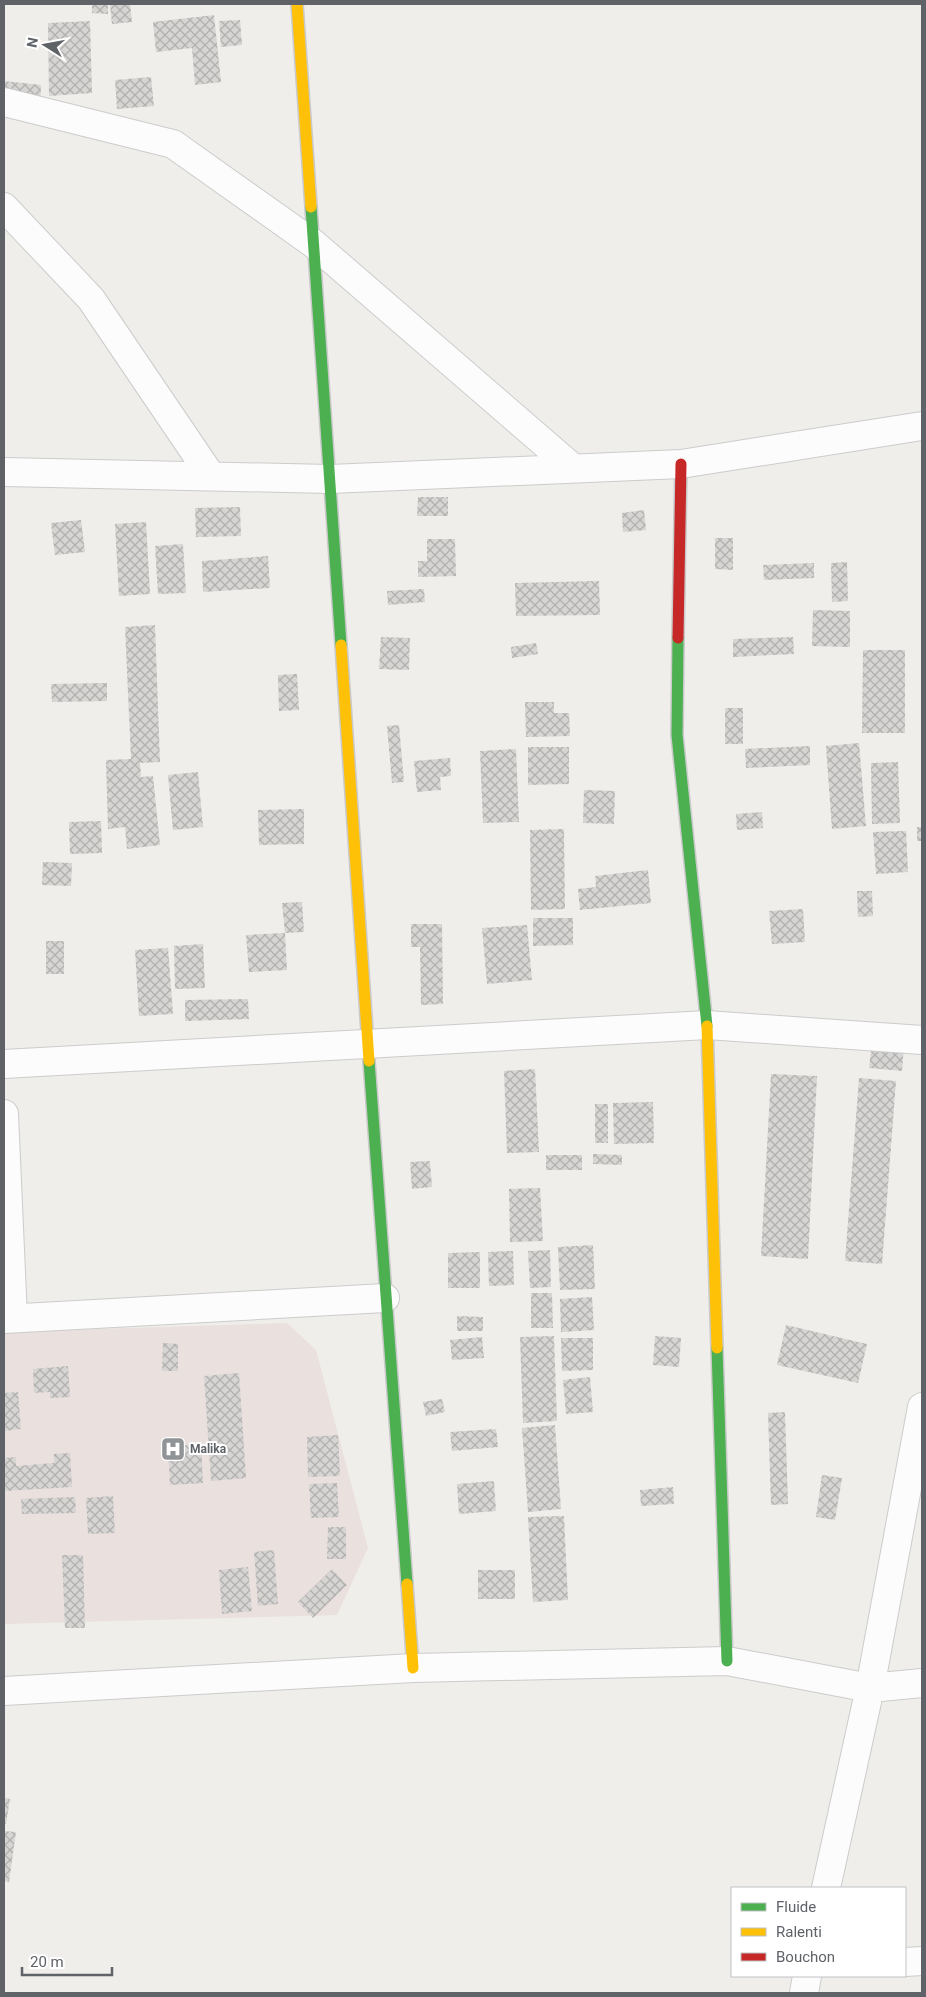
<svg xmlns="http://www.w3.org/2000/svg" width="926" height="1997" viewBox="0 0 926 1997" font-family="Roboto,sans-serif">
<defs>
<pattern id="building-cross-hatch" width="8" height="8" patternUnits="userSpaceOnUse" patternTransform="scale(1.25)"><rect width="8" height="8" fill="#d6d5d3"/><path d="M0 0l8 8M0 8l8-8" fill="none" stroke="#b1b0af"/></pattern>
</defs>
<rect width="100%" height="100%" fill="#efeeea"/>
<!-- medical -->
<path fill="#eae0de" d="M287,1323L316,1350L368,1548L337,1615L4,1624V1332Z"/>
<!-- building -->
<path fill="url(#building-cross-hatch)" d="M92,4H108V14L92,13Z
M110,4H130L132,22L112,24Z
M214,15L221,82L195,85L192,48L156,52L153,22Z
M240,20L242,45L221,47L219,21Z
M90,21L92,93L49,96L48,23Z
M151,77L154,106L117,109L115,80Z
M4,81L41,85L40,108L4,107Z
M418,497H448V516H417Z
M240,507L241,536L196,537L195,508Z
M644,510L646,530L623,532L622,513Z
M81,520L85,552L55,555L51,523Z
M146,522L150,594L119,596L115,524Z
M715,538H733V570L715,569Z
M427,539H455L456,576L418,577V561H427Z
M183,544L186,593L158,594L155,546Z
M268,556L270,588L203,592L202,561Z
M847,562L848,601L832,602L831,563Z
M814,563V578L764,580L763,565Z
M599,581L600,615L516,616L515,583Z
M424,589L425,602L388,605L387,591Z
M813,610L850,611V647L812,646Z
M155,625L160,762L140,763L141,777L153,776L160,845L127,849L125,827L108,829L106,760L131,759L125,627Z
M381,637L410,638L409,670L379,669Z
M793,637L794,654L733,657V639Z
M536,643L538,654L512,658L511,647Z
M863,650H905V733H862Z
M297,674L299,710L279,711L278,675Z
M107,683V701L52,702L51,684Z
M525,702H554V713H569L570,736L526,737Z
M725,708H743V744H725Z
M399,725L404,782L392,783L387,726Z
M859,743L866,826L832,829L826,746Z
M810,746V765L746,768L745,749Z
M528,747H569V784L528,785Z
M516,749L519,822L483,823L480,751Z
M450,758L451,776L440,777L441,790L417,792L414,761Z
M898,762L900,823L872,824L871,763Z
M198,772L203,827L173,830L168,775Z
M584,790L615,791L614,824L583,823Z
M304,809V844L259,845L258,810Z
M762,812L763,828L737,830L736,814Z
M101,821L102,853L70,854L69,822Z
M917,827H922V841H917Z
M564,829L565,909L531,910L530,830Z
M906,831L908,872L876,874L873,832Z
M43,862L72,863L71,886L42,885Z
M648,870L651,903L580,910L578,889L596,887L595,876Z
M857,891H872L873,916L858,917Z
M302,902L304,932L285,933L282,903Z
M803,909L805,942L772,944L769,911Z
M533,918H573V945L533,946Z
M411,924H442L443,1004L421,1005L420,947H411Z
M527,925L532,980L487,984L482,928Z
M285,933L287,970L249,972L246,935Z
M46,941H64V974H46Z
M203,944L205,988L175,989L174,946Z
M168,948L173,1014L139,1016L135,950Z
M248,999L249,1019L185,1021V1000Z
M872,1042L904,1045L902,1071L869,1068Z
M535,1069L539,1152L507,1153L504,1071Z
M771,1074L817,1076L808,1259L761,1256Z
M859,1078L896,1081L882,1264L845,1261Z
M653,1102L654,1143L614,1144L613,1103Z
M595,1104H608V1143H595Z
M593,1154L622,1155V1165L593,1164Z
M546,1155H582V1170H546Z
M430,1161L432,1187L412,1189L410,1162Z
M540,1188L543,1241L510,1242L509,1189Z
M593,1245L595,1289L560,1290L558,1247Z
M550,1250L551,1287L530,1288L528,1251Z
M513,1251L514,1285L489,1286L488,1252Z
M480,1252V1288H448V1253Z
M531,1293H552L553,1328H531Z
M592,1297L594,1330L561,1332L560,1299Z
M457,1316L483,1317V1331H457Z
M786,1325L867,1344L858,1383L777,1365Z
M554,1336L557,1421L523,1423L520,1337Z
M655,1336L681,1338L679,1367L653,1365Z
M482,1337L484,1358L452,1360L450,1340Z
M561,1338H593V1370L562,1371Z
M163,1343L178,1344V1371H162Z
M68,1366L70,1397L50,1398V1392L34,1393L33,1369Z
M239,1373L246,1478L211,1481L204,1376Z
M590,1377L593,1412L566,1414L563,1380Z
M18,1392L21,1429L4,1431V1393Z
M442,1399L445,1412L426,1416L423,1402Z
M785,1412L788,1504L771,1505L768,1413Z
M555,1425L561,1509L528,1512L522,1428Z
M496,1429L498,1447L452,1451L450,1432Z
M338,1435L340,1476L308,1477L307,1437Z
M201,1444L203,1483L170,1485L168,1446Z
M70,1453L72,1487L4,1491V1458L16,1457V1466L54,1463V1454Z
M822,1475L842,1478L835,1520L816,1517Z
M494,1481L496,1511L459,1514L457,1484Z
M337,1483L339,1517L311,1518L309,1484Z
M673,1487L674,1504L641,1506L640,1490Z
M113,1496L115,1533L88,1534L86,1498Z
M75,1497L76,1513L22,1514L21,1499Z
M564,1516L568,1600L533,1602L528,1517Z
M328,1527H346V1559H327Z
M274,1550L278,1604L258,1606L254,1552Z
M62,1555H83L85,1628H65Z
M248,1567L252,1611L222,1614L219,1570Z
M332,1569L347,1585L313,1618L298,1602Z
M478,1570H515V1599H478Z
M4,1798L10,1799L6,1824H4Z
M4,1831L16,1832L9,1882L4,1881Z"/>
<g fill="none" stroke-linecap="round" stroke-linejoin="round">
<defs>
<path id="street" d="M4,102L173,144L314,244L573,468
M4,207L91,299L211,476
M4,472L330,479L681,464L922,426
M4,1064L707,1025L922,1040
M4,1114L13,1318
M4,1319L385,1298
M4,1691L413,1668L727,1661L870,1688L922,1683
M826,1888L870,1688L922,1407
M905,1962L922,1961
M804,1993L807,1976"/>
<path id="fast" d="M311,207L341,645
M678,638L677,735L707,1026
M369,1061L407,1584
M717,1348L727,1661"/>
<path id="slow" d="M297,4L311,207
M341,645L369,1061
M707,1026L717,1348
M407,1584L413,1668"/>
<path id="jam" d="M678,638L681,464"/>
</defs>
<!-- street casing -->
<use href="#street" stroke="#cbcccc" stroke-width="30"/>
<!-- fast casing -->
<use href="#fast" stroke="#cacacb" stroke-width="14"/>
<!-- slow casing -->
<use href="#slow" stroke="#cacacb" stroke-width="14"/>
<!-- jam casing -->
<use href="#jam" stroke="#cacacb" stroke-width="14"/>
<!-- street -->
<use href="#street" stroke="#fdfcfc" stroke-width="28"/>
<!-- fast -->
<use href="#fast" stroke="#4caf50" stroke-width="11"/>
<!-- slow -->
<use href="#slow" stroke="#ffc107" stroke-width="11"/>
<!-- jam -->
<use href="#jam" stroke="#c62828" stroke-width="11"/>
</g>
<!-- icons -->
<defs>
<symbol id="hospital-square" viewBox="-11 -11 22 22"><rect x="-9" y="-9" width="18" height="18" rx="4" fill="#919496" stroke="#fff"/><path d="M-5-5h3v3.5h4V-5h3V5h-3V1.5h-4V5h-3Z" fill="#fff"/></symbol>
</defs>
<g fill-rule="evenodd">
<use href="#hospital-square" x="159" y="1435" width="28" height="28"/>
</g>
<g text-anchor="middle" stroke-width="4" stroke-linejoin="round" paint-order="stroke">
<!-- poi labels -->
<g font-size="12" font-weight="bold" fill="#5f6368" stroke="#fff" text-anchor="start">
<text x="190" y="1453">Malika</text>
</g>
</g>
<!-- border -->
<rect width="926" height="1997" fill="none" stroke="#5f6368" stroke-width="10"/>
<!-- legend -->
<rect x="731" y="1887" width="175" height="90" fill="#ffffff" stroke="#bfc1c3"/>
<rect x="741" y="1903" width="25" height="8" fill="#4caf50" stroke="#bfc1c3"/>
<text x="776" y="1912" font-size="15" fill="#5f6368">Fluide</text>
<rect x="741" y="1928" width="25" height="8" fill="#ffc107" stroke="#bfc1c3"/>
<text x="776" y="1937" font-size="15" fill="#5f6368">Ralenti</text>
<rect x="741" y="1953" width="25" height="8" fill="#c62828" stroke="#bfc1c3"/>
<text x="776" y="1962" font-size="15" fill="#5f6368">Bouchon</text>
<!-- north arrow -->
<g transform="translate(45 45) rotate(281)" stroke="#ffffff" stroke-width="4" paint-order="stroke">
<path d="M0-4L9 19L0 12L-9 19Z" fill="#5f6368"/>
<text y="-8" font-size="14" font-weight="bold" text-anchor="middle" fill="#5f6368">N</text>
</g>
<!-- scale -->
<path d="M22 1967v8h90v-8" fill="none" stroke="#5f6368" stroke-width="2.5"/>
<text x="30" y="1967" font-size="15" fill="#5f6368" stroke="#ffffff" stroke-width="4" paint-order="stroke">20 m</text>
</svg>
